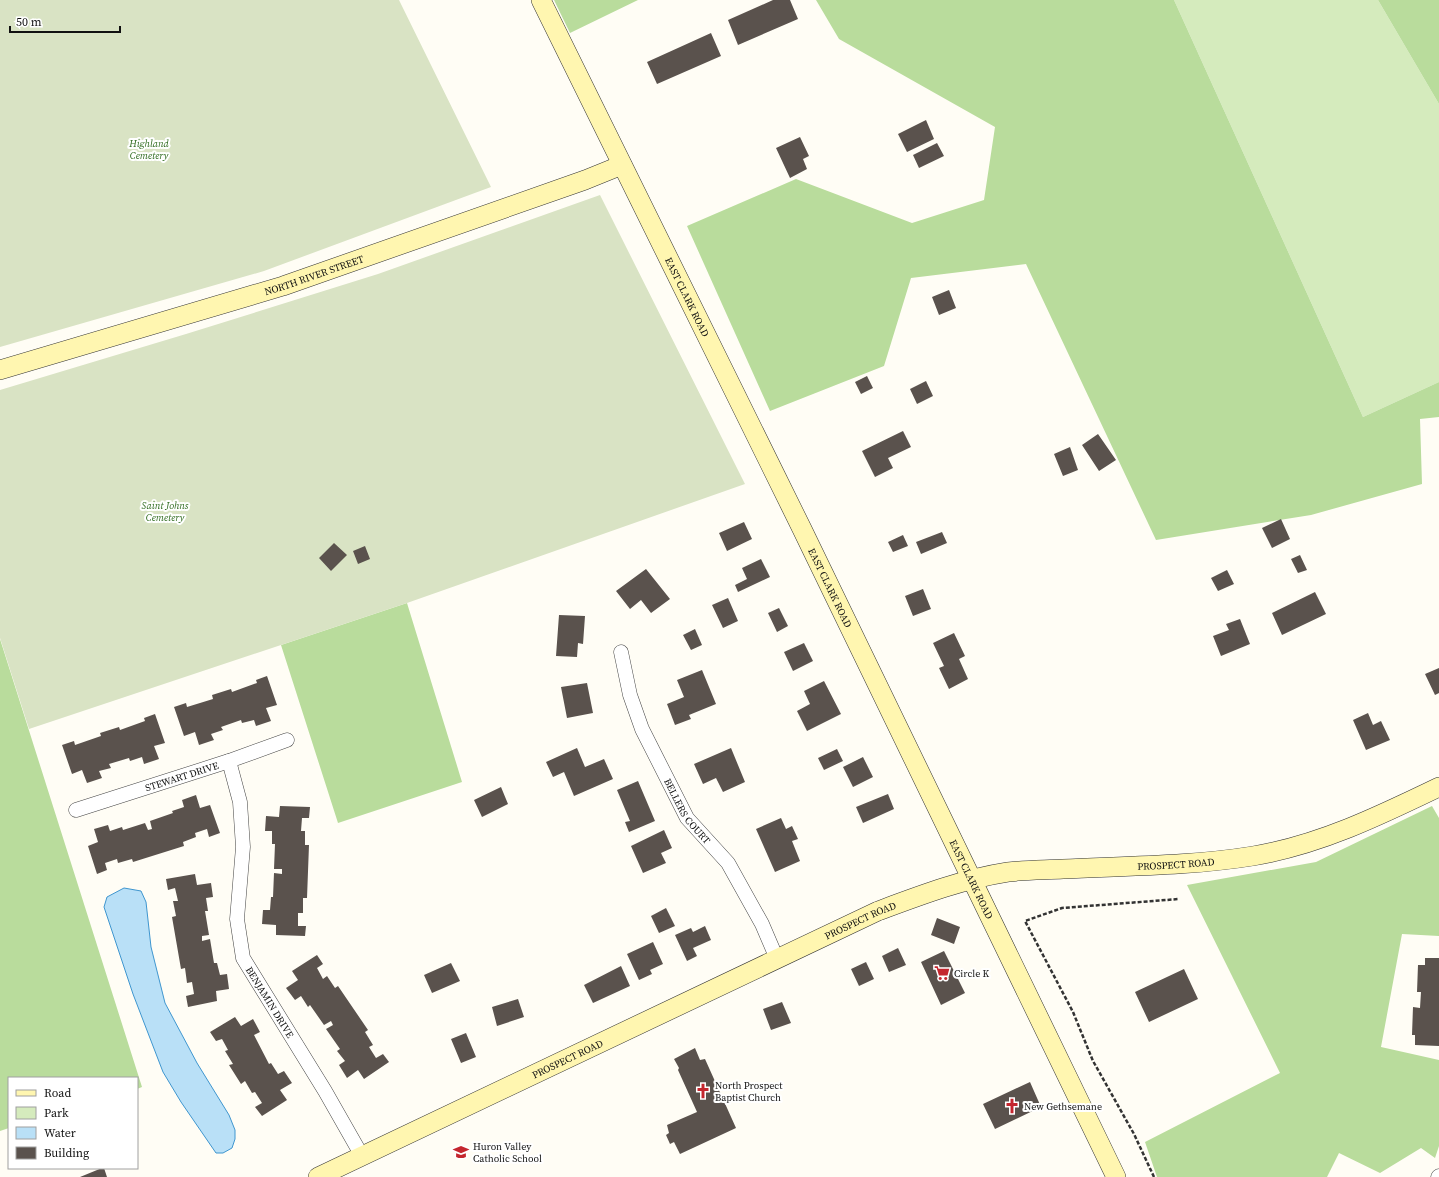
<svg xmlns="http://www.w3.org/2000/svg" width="1439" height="1177" viewBox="0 0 1439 1177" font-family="'Source Serif 4',serif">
<rect width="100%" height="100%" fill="#fffdf5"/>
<!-- green -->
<path fill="#d5ebbd" d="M1174,0H1378L1439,104V382L1363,417Z"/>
<!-- forest -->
<path fill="#b9dc9c" d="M554,0H638L570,33Z
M816,0H1174L1363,417L1439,382V417L1420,419L1422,484L1311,515L1156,540L1026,264L911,278L884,366L770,411L687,226L796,179L912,223L984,200L995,127L839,39Z
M1378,0H1439V104Z
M407,603L462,782L338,823L281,645Z
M0,639L142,1087L137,1089V1078H9V1128L0,1131Z
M1432,806L1439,818V936L1402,934L1381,1047L1439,1060V1146L1435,1158L1421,1148L1380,1173L1339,1153L1327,1177H1157L1145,1142L1280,1073L1187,885L1316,862Z"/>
<!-- cemetery -->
<path fill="#d9e3c4" d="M0,0H399L491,187L264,271L0,347Z
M600,195L745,484L407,603L29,729L0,638V390L186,334L378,274Z"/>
<!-- water -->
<path fill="#b9e0f7" stroke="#3f96cf" d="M124,888L141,891L146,902L151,947L165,1003L197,1063L229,1115L235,1130V1139L232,1148L223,1153H216L181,1102L163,1072L133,994L104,907L107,897Z"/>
<!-- building -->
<path fill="#5a524d" d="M773,0H790L798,19L738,45L728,20Z
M711,33L721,56L657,84L647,62Z
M926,120L934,139L907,152L898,134Z
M800,137L809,156L803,159L807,169L790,178L776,148Z
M937,143L944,156L919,168L913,155Z
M949,290L956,308L939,315L932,297Z
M867,376L873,388L861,394L855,382Z
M926,381L933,396L917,404L910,389Z
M903,431L911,447L888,458L893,468L875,477L862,451Z
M1098,434L1116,460L1099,471L1082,445Z
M1070,447L1078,470L1063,476L1054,454Z
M1281,519L1290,539L1272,548L1262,528Z
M744,522L752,539L727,551L719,533Z
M942,532L947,543L921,554L916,542Z
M903,535L908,546L893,552L888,542Z
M334,543L347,555L331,571L319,558Z
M365,546L370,559L358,564L353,551Z
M1300,555L1307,570L1298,573L1291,559Z
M761,559L770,577L738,592L735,585L747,579L742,568Z
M646,569L670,599L651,613L641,600L630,609L616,591Z
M1227,570L1234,584L1218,591L1211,578Z
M923,589L931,609L913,616L905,596Z
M1315,592L1326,614L1282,635L1272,613Z
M728,598L738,621L723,628L712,605Z
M779,608L788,626L777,632L768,613Z
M559,615L585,616L583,644L578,643L577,657L556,656Z
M1240,619L1250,644L1221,656L1213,636L1229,630L1226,624Z
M695,629L702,645L691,650L683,635Z
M954,633L965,656L959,659L968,679L949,689L939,668L944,666L933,643Z
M804,643L813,661L793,671L784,652Z
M1439,668V693L1435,695L1425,674Z
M702,670L716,704L689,715L691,719L675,725L667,704L684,697L677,680Z
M267,676L277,705L266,708L271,721L256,726L254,720L242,723L241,720L221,727L223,730L211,734L214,740L199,745L195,732L184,736L174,707L186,703L187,707L213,699L212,695L231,689L232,692L257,683L256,680Z
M824,681L841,714L807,731L797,711L810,704L804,691Z
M587,683L593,713L567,718L561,687Z
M1368,713L1373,725L1381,721L1390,740L1366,750L1353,720Z
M155,714L165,743L154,746L159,759L144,764L142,757L130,761L129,758L109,764L111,768L99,771L102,778L87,783L82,770L72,774L62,745L74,741L75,745L101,736L100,733L119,727L120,730L145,721L144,718Z
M577,748L585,767L604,759L613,779L574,796L564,772L553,777L546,762Z
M731,748L745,782L723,792L716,778L703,784L694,764Z
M837,749L843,761L824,770L818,758Z
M863,757L873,777L853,787L843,767Z
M638,781L655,821L629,832L625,822L630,821L617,790Z
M501,787L508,804L482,817L474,800Z
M888,794L894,809L863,823L856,807Z
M196,795L200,808L210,805L220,833L209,837L207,829L195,833L196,837L183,842L184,846L133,862L132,859L118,863L117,859L105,863L107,870L97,874L88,846L98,842L94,829L108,825L110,831L122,827L123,830L145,823L148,830L152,829L150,821L173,813L172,811L184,807L182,800Z
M280,806L310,807L309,818H302L301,831H305V845H309L307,898H303V913H298V926H306L305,936L276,935V925L262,924L263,910H270L271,897H273L274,873L282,874V869H274L275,844H272V831H265L266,816L279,817Z
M781,818L786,829L792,826L798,839L792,841L800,861L775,872L756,829Z
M664,830L672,848L661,853L666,863L643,873L631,846Z
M195,874L197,885L211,883L213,897L206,898L208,911H205L209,935L202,936V941L210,939L214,963H217L220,975L227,974L229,989L216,991L217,1001L188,1007L186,996L194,994L192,982L187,983L185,968L181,969L172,917L176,916L173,901H178L175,888L168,890L166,879Z
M666,908L675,926L659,933L651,916Z
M937,918L960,927L954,944L931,935Z
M705,926L711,940L693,948L697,956L687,961L675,935L691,928L693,932Z
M653,942L663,964L650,970L652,974L639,980L627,954Z
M898,948L906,965L889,972L882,956Z
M944,951L965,993L941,1005L921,962Z
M317,955L323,964L317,968L323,979L327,976L335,988L338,986L368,1030L365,1032L373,1045L369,1047L376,1058L383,1054L389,1062L364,1079L358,1070L347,1078L339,1065L345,1061L337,1051L340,1049L326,1029L333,1025L331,1021L324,1025L310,1005L308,1007L301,996L295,1000L286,988L298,980L292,971Z
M1425,958H1439V1046L1415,1045V1035H1412L1413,1007L1420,1008L1421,992H1417L1418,965H1425Z
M866,962L874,979L859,986L851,969Z
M451,963L460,981L432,993L424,975Z
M621,966L630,986L593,1003L584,985Z
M1184,969L1198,999L1149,1022L1135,992Z
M518,999L524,1017L497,1026L492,1007Z
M782,1002L791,1023L771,1030L763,1009Z
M235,1017L241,1026L253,1019L260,1032L254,1035L269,1064L271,1063L278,1074L284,1071L292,1083L280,1090L287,1100L262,1116L255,1107L262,1103L255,1092L252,1093L245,1081L241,1084L229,1065L233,1064L225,1051L228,1050L222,1039L216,1041L210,1032Z
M466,1033L476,1057L461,1063L451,1039Z
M695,1048L700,1060L705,1059L736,1128L680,1154L674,1142L670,1144L666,1135L669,1133L667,1125L697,1112L678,1070L679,1068L674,1059Z
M1030,1082L1041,1107L995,1129L983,1104Z
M102,1168H104L107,1177H80Z"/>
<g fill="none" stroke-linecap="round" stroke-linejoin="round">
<defs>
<g id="street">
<path id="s1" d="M621,652L630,695L642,729L687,818L728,863L762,924L777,959"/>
<path id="s2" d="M229,761L240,802L243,847L237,919L243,958L325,1091L362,1156"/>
<path id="s3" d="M76,810L229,761L287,740"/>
<path d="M1438,1177L1439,1176"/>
</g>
<g id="secondary">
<path id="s4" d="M541,0L802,529L1116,1177"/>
<path id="s5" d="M0,370L283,286L585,180L622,165"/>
<path id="s6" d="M318,1177L878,911C921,895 963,879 1008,872C1026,870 1045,870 1063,869C1126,866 1191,866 1253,856C1319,845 1379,816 1439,787"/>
</g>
</defs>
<!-- street casing -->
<use href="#street" stroke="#444" stroke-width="15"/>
<!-- secondary casing -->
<use href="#secondary" stroke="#333" stroke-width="20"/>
<!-- path -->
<path stroke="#333" stroke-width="2.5" stroke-dasharray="4 2" stroke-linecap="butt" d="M1154,1177L1134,1134L1093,1061L1073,1012L1025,921L1062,908L1179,899"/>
<!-- street -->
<use href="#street" stroke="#fff" stroke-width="14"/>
<!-- secondary -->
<use href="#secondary" stroke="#fff6b0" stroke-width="19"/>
</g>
<!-- icons -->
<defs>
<symbol id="supermarket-bare" viewBox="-9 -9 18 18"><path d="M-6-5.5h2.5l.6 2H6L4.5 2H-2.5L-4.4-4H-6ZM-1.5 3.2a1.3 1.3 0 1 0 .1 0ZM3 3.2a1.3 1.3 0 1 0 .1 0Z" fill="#c4262e" stroke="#fff" stroke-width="2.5" paint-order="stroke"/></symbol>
<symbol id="church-bare" viewBox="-9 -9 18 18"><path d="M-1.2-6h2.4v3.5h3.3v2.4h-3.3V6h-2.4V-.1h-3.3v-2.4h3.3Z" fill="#c4262e" stroke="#fff" stroke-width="2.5" paint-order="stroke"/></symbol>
<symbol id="school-bare" viewBox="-9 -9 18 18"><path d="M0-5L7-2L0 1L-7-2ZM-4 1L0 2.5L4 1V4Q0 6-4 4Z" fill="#c4262e" stroke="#fff" stroke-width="2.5" paint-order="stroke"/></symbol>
</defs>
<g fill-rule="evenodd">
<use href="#supermarket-bare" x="931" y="962" width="22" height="22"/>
<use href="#church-bare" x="692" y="1080" width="22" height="22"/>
<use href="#church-bare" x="1001" y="1095" width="22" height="22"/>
<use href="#school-bare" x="450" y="1141" width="22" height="22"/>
</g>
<g text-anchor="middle" stroke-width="4" stroke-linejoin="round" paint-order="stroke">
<!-- park labels -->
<g font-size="10" font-style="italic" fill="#2f6b1f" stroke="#fff">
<text x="149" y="147">Highland<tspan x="149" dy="12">Cemetery</tspan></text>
<text x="165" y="509">Saint Johns<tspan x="165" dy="12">Cemetery</tspan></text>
</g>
<!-- street labels -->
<g font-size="10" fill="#111" stroke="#fff">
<text dy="4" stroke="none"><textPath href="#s5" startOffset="328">NORTH RIVER STREET</textPath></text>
<text dy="4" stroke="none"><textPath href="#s4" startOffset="331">EAST CLARK ROAD</textPath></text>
<text dy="4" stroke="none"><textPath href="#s4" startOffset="655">EAST CLARK ROAD</textPath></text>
<text dy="4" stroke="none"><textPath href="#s3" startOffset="111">STEWART DRIVE</textPath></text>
<text dy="4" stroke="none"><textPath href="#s1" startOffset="174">BELLERS COURT</textPath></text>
<text dy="4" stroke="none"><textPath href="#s6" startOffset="924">PROSPECT ROAD</textPath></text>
<text dy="4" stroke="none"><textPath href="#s4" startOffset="979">EAST CLARK ROAD</textPath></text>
<text dy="4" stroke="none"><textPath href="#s6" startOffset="600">PROSPECT ROAD</textPath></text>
<text dy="4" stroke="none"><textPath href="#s2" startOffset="251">BENJAMIN DRIVE</textPath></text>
<text dy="4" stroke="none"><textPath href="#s6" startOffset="276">PROSPECT ROAD</textPath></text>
</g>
<!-- poi labels -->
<g font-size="10" fill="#111" stroke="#fff" text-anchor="start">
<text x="954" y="977">Circle K</text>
<text x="715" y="1089">North Prospect<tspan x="715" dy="12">Baptist Church</tspan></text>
<text x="1024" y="1110">New Gethsemane</text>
<text x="473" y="1150">Huron Valley<tspan x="473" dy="12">Catholic School</tspan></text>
</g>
</g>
<!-- legend -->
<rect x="8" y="1077" width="130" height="92" fill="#ffffff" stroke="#a0a0a0"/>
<rect x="16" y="1090" width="20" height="6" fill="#fff6b0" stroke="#a0a0a0"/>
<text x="44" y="1097" font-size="12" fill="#111111">Road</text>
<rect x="16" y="1107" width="20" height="12" fill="#d5ebbd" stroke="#a0a0a0"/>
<text x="44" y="1117" font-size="12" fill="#111111">Park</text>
<rect x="16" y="1127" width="20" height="12" fill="#b9e0f7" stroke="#a0a0a0"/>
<text x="44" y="1137" font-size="12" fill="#111111">Water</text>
<rect x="16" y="1147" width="20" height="12" fill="#5a524d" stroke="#a0a0a0"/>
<text x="44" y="1157" font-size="12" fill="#111111">Building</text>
<!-- scale -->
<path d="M10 26v6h110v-6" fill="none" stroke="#111111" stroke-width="2"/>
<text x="16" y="26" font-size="12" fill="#111111" stroke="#ffffff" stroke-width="3" paint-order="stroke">50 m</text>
</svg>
